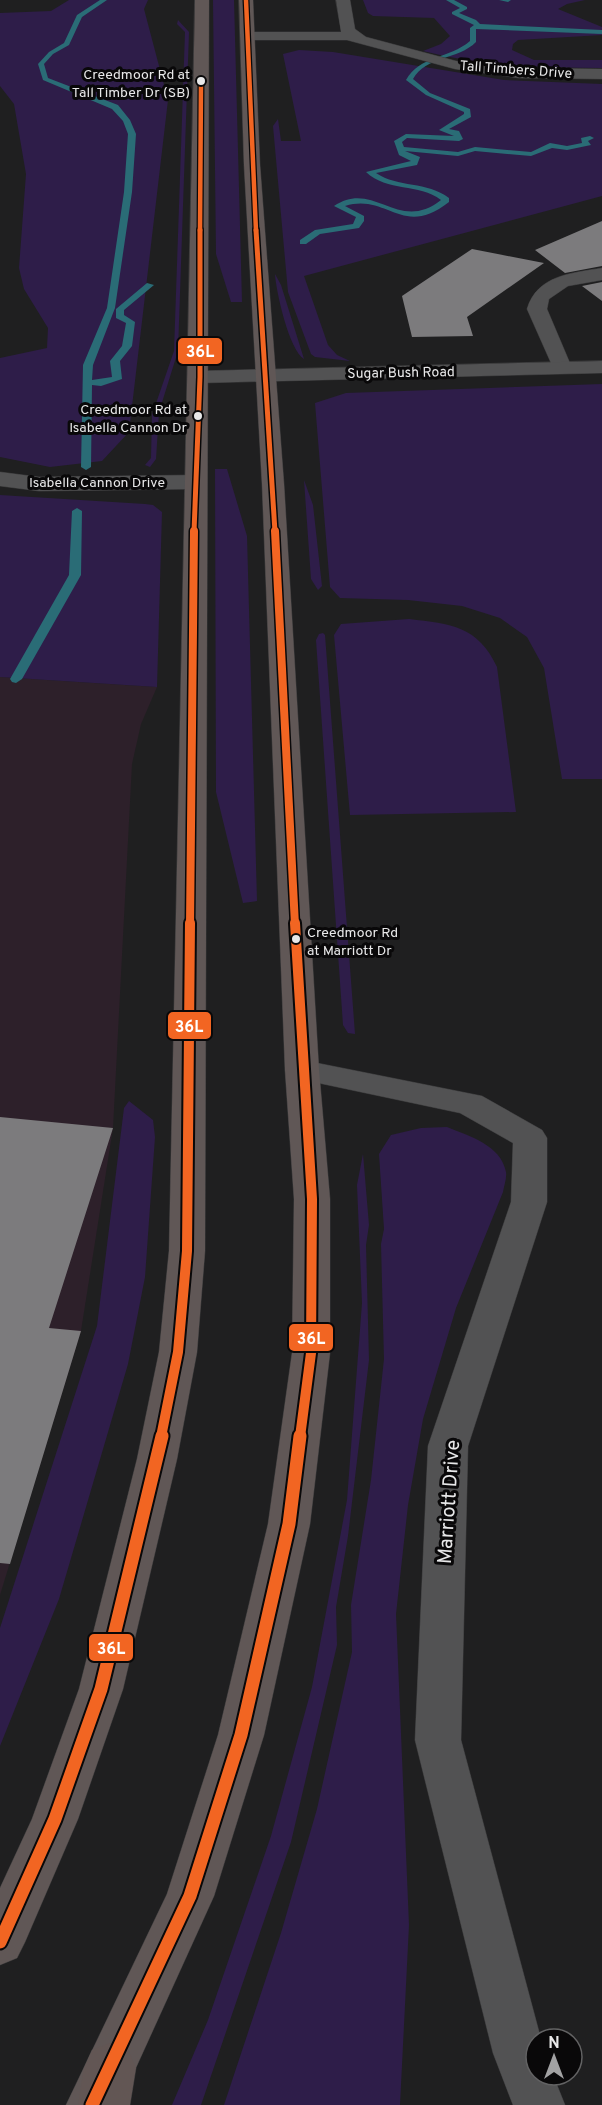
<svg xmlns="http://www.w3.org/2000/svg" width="602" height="2105" viewBox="0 0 602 2105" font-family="Overpass,sans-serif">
<rect width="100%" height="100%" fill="#1f1f20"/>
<!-- commercial -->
<path fill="#2d202a" d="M0,677L157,687L141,724L132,764L113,1128L81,1331L0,1595Z"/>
<!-- green -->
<path fill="#2e1d49" d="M69,0H148L144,9L168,100L129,432L102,461L50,467L0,457V358L47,348L48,328L24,289L19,268L26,174L14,104L0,86V13L51,11Z
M213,0H234L242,302H231L216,254Z
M363,0H585L567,4L558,9L602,27V35L518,40L513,44L512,50L534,60H602V68C541,68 482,66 423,51L441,44L450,36L434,18L373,16L368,13Z
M178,20L189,32L178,351L159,412L156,459L150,467L145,465L151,458L152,415L174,351L185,32L177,24Z
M299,50L333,52L504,80L602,84V196L304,276L328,345L337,355L350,361L315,357L311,354L288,292L273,126L278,119L281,141H301L283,54Z
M275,274L281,285L304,359C289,350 276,291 275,274Z
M602,384V779H562L544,668L527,637L500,618L462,606L408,600L340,598L330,587L315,403L346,393Z
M215,469H227L247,536L257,901L243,903L216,792Z
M304,480L313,505L322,586L318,590L311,579Z
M0,495L145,504L153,505L162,512L157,687L0,677Z
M409,619C451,624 478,626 497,667L516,812L350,815L334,635L341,624Z
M323,633L325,635L355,1034L348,1033L343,1025L316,640L319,634Z
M129,1101L153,1120L155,1137L145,1277L128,1364L59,1599L0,1746V1628L97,1326L124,1108Z
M447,1127C469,1136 501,1145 506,1172C507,1178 504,1186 503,1192L456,1308L423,1419L408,1505L396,1614L409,1925L400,2105H224L281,1933L317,1809L352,1652L351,1605L371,1480L384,1359L381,1244L384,1229L379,1154L391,1135L421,1128Z
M363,1154L369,1225L366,1245L369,1360L348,1536L336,1607L337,1645L291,1842L201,2105H172L208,2020L271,1836L312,1687L347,1500L362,1303L357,1185Z"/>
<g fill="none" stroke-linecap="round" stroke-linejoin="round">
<!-- stream -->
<path fill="#2a6c76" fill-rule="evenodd" d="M100,0H107L82,17L69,45L53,54L44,64L48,78L118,105L130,120L136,134L132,192L115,308L93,365L92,380L112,377L110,361L122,346L126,323L116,318V309L147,283L154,285L124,310V315L135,322L132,346L120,361L122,379L101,386L92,385L91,467L86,470L81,467L83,365L107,308L124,192L128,134L123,121L112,109L43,80L38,64L49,52L64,43L77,15Z
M446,0H454L467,7V9L459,13L476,20L480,24L602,30V34L476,29V42C458,60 426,56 413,79L430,93L470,109L471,117L449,129L459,131L463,139L459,141L407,138L402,142L404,147L458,152L475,147L531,152L550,143L567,146L582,143L581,138L590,136L594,138L588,141L591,145L567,150L552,148L531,156L475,151L458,156L405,151L420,157L417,165L376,173C398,188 427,181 449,198V202C402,239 388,193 345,206L364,216V221L359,228L320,234L306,244H300V240L315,230L353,224L356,217L334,206C374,179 398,234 441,200C419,183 387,192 366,172L411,161L399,155L394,141L406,134L454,136L439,130L464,114V112L426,95L406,80C420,55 449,59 470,41V28L474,25L452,14V12L460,8Z
M499,0H511L508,2Z
M77,508L82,511L81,575L22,679L16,683L12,682L10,679L69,575L72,511Z"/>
</g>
<!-- building -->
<path fill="#7c7b7d" d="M602,221V266L565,273L535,250Z
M472,249L544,263L467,317L473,336L412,337L402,296Z
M602,282V301L582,286Z
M0,1117L113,1128L49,1328L81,1331L10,1564L0,1563Z"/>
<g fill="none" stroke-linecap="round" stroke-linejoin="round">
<defs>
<path id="minor" d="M336,0H350L355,29L366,37L456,61L519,68L602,69V79L519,78L455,69L347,40H247L240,36L247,32H341Z
M602,268V280L568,286L549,299L547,309L572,368L569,372H555L527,309C537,275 572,273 602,268Z
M0,472L39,477L195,475L203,477L206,482L203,487L195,489L39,491L0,486Z
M302,1060L482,1096L542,1130L547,1138V1202L468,1446L461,1740L541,2039H536V2075H553L565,2105H513L493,2053L415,1740L428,1446L511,1202L513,1143L460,1113L290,1077L285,1070L290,1063Z"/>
<path id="tertiary" d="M602,361V373L200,383L193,381L190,377L193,373L200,371Z"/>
<path id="primary" d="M195,0H209L205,1251L197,1352L177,1459L123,1689L78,1819L25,1942L17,1958L0,1965V1888L32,1819L79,1689L137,1459L159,1352L169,1251Z
M239,0H253L260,165L284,484L319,1070L330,1199V1353L310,1524L264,1735L214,1896L119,2105H66L167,1894L218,1735L268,1524L292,1353L294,1199L285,1070L262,484L244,165Z"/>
<path id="trunk" d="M110,2043L128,2050L136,2068L130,2105H78L84,2068L92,2050Z"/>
</defs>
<!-- minor casing -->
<use href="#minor" stroke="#39393a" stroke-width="1"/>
<!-- tertiary casing -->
<use href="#tertiary" stroke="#39393a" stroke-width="1"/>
<!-- primary casing -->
<use href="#primary" stroke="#39393a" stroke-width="1"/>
<!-- trunk casing -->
<use href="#trunk" stroke="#39393a" stroke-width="1"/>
<!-- minor -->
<use href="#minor" fill="#525253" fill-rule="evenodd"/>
<!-- tertiary -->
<use href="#tertiary" fill="#525253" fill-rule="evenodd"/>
<!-- primary -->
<use href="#primary" fill="#605756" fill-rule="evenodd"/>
<!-- trunk -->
<use href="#trunk" fill="#625654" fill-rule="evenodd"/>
<defs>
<path id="bus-1-far4" d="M246,0L256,231
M200,231L201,81"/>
<path id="bus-1-far3" d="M256,230L275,532
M194,532L200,377V230"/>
<path id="bus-1-far2" d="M275,531L295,925
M190,925L194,531"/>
<path id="bus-1-far1" d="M295,923L312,1199L311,1353L300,1437
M161,1437L178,1352L187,1251L190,923"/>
<path id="bus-1" d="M0,1942L55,1819L101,1689L162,1436
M92,2105L190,1896L241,1735L289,1524L300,1436"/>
</defs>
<!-- bus-1-far4 casing -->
<use href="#bus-1-far4" stroke="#090809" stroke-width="7"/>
<!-- bus-1-far3 casing -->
<use href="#bus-1-far3" stroke="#090809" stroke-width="8"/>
<!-- bus-1-far2 casing -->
<use href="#bus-1-far2" stroke="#090809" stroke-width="11"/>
<!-- bus-1-far1 casing -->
<use href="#bus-1-far1" stroke="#090809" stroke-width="14"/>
<!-- bus-1 casing -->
<use href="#bus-1" stroke="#090809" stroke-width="17"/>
<!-- bus-1-far4 -->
<use href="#bus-1-far4" stroke="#f26522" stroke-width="4.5"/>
<!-- bus-1-far3 -->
<use href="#bus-1-far3" stroke="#f26522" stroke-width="5"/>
<!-- bus-1-far2 -->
<use href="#bus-1-far2" stroke="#f26522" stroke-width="8"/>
<!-- bus-1-far1 -->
<use href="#bus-1-far1" stroke="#f26522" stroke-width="10"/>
<!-- bus-1 -->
<use href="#bus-1" stroke="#f26522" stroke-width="13"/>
</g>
<!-- markers -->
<g fill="#e8e8e9" stroke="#090809" stroke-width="2">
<circle cx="201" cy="81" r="5"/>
<circle cx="198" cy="416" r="5"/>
<circle cx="296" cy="939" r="5"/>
</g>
<g text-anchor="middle" stroke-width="6" stroke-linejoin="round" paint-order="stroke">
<!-- far-street labels -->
<g font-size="14" fill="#e8e8e9" stroke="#090809">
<text transform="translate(516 69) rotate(4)" y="5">Tall Timbers Drive</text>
<text transform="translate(401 372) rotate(-1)" y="5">Sugar Bush Road</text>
<text x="97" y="487">Isabella Cannon Drive</text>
</g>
<!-- bus labels -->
<g font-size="14" fill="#e8e8e9" stroke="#090809" text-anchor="end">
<text x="190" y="79">Creedmoor Rd at<tspan x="190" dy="18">Tall Timber Dr (SB)</tspan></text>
<text x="187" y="414">Creedmoor Rd at<tspan x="187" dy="18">Isabella Cannon Dr</tspan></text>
<text x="307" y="937" text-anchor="start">Creedmoor Rd<tspan x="307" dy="18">at Marriott Dr</tspan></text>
</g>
<!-- near-street labels -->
<g font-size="20" fill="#e8e8e9" stroke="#090809">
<text transform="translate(448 1502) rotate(-86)" y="7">Marriott Drive</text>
</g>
</g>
<g stroke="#090809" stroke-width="2">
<rect x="177" y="337" width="46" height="28" rx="6" fill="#f26522"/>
<rect x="167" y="1011" width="45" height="29" rx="6" fill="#f26522"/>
<rect x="288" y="1323" width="46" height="29" rx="6" fill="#f26522"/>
<rect x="88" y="1633" width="46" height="29" rx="6" fill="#f26522"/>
</g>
<g font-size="16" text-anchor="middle" font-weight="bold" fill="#fff">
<text x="200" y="357">36L</text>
<text x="189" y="1032">36L</text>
<text x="311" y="1344">36L</text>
<text x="111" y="1654">36L</text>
</g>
<!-- north arrow -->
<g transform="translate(554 2057)"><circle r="28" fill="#090809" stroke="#626263" stroke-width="1.5"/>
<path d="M0-4.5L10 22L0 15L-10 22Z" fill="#a2a2a3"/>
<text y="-9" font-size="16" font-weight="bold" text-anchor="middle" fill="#e8e8e9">N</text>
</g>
</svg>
